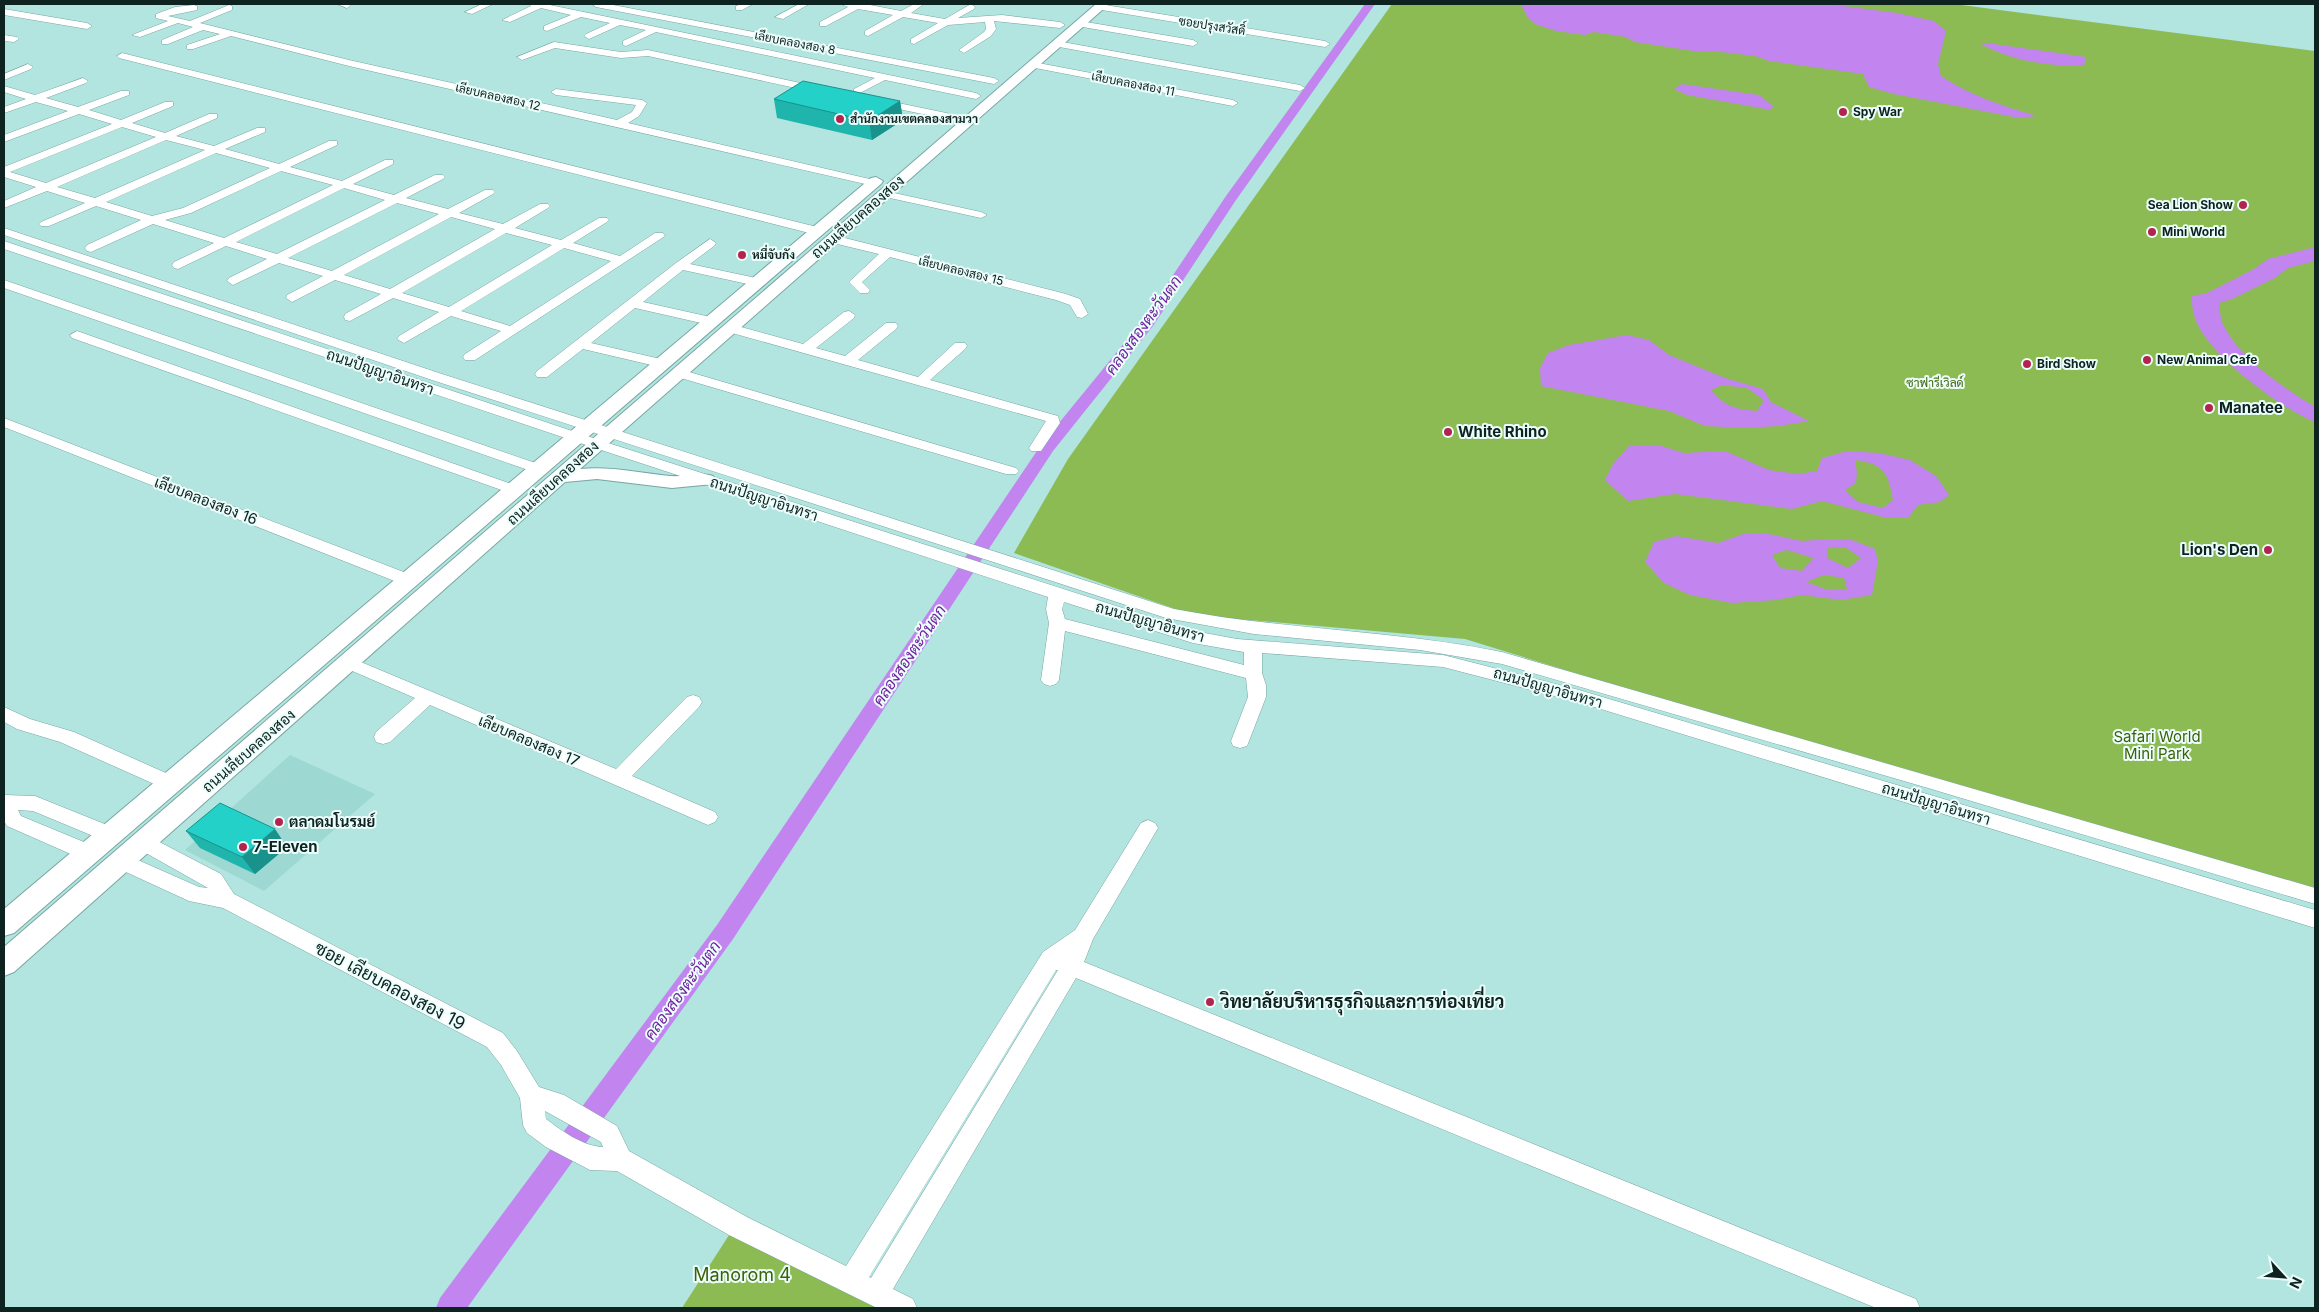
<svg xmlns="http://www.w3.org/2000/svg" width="2319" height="1312" viewBox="0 0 2319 1312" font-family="Inter,Sarabun,sans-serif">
<rect width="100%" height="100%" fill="#b2e4e0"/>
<!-- built -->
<path fill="#9dd8d3" d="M290,755L375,794L264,891L185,850Z"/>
<!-- green -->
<path fill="#8cbb53" d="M1392,4H1954L2315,51V888L1575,673L1465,639L1226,618L1181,611L1014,553L1068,459Z
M731,1232L879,1308H682Z"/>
<!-- water -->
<path fill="#c284ee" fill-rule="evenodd" d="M1521,4H1828L1897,13L1934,21L1946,31L1938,64L1941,76C1971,96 2003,106 2037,116L2019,118L1894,94L1869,87L1863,74L1769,61L1755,56L1712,51L1700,52L1635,42L1626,37L1594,32L1585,35L1556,31L1535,24L1528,18Z
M1981,44H1994L2086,57L2084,65C2049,67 2013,61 1981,44Z
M1682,84L1759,95L1773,106L1771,110L1687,95L1674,89Z
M2315,247V261L2288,268L2275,278L2232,299L2219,303C2220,309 2220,316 2222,322C2238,358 2283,387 2315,407V422C2280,408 2204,353 2194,315C2192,309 2192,302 2192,296L2207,293L2254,269L2268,259Z
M1627,335L1649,340L1669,355L1725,378L1763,389L1771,402L1809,421L1779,426L1744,428L1705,426L1669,411L1541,386L1540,368L1548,353L1569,345ZM1722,385L1747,388L1764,400L1757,411C1736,409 1725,407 1711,390Z
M1658,445L1684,453L1725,451L1769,470L1797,474L1817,471L1822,458L1847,451L1879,453L1910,460L1936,476L1949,495L1940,502L1918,505L1908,518H1887L1822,501L1792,509L1675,494L1628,501L1605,480L1613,464L1629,446ZM1855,460C1884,464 1888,472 1893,500L1883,508L1858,502L1845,490L1856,483L1857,473Z
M1746,533L1769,534L1802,541L1829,539L1852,540L1875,549L1878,561L1872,595L1841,600L1802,595L1776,600L1732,603L1690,595L1664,583L1645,562L1654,542L1676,536L1718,543ZM1827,547H1845L1861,558L1848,568L1827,558ZM1787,550L1813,558V559L1802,571L1780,568L1772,555ZM1824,575L1844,578L1847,589H1825L1806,582Z"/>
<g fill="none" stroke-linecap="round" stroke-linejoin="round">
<!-- canal -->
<path fill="#c284ee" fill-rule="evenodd" d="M1365,4H1375L1236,200L1153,326L1053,451L733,939L467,1308H436L440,1298L717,925L1041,445L1143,320L1226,196Z"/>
<defs>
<path id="minor" d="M337,4H351V5L347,8Z
M482,4H493L472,14L465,12Z
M529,4H545L976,93L981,96L976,99L885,80L858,94L854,93V89L875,78L656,32L626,46L623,45V41L646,30L620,25L589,39L584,36L586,34L610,23L581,17L547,31L544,30V26L571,15L541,8L510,22L502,20L531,6Z
M592,4H608L994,78L999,81L994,84L596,7Z
M742,4H753L742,10H736V6Z
M799,4H809L783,19L775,17Z
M841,4H865L901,11L914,4H924L911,13L945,19L971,4L975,7L974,9L958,18L1002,15L1060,22L1065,25L1060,28L994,21L996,29L991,36L964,53L959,50L984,32L986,29L985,22L948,25L914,44L911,43V39L938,23L903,17L868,36L865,35V31L893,15L858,9L826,26H820V22L848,7Z
M1099,4L1325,41L1330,44L1325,47L1096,9L1095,7Z
M194,5L197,6V10L168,16L190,21L229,5L232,6V10L200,23L349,60L617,120L632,112L636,105L556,95L551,92L556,89L642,100L647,103L639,116L628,123L874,180L880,183L874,186L349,66L231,36L193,49H187V45L220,34L203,30L168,44H162V40L193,27L178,23L140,37L132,35L168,21L156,18V14L175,7Z
M4,9L87,23L92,26L87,29L4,15Z
M1080,21L1193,40L1198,43L1193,46L1077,26L1075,24Z
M4,35L17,37L19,39L14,42L4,41Z
M1057,41L1300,85L1305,88L1300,91L1054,46V42Z
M554,42L621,52L648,50L819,87L824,90L819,93L648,56L621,58L555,48L522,60L517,57Z
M122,53L821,228L823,231L817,235L119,58L117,56Z
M1033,62L1233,100L1238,103L1233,106L1030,67L1028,65Z
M28,64L33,67L31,69L4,80V74Z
M83,78L88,81L86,83L46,98L78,107L121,91H129V95L89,110L121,120L165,102H173V106L132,123L165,133L209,114H217V118L176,136L214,146L257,128H265V132L225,149L279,164L329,141H337V145L290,167L342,181L385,160H393V164L353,184L394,195L435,175H443L445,177L443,179L406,198L448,209L485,190H493L495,192L493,194L459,213L503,224L540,204H548L550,206L548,208L515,228L561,240L599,218H607L609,220L607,222L573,243L620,256L655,233H663L665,236L475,360H465L463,357L465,354L501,331L451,316L404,343L397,339L399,336L439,312L393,298L350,321L345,320L344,317L345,314L381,294L335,280L292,302L286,298L287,295L323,276L279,263L233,285L227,281L229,278L267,259L226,246L178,269L174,268L172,265L174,262L214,243L153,224L91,252L87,251L85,248L87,245L141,220L96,206L49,226H41L39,224L41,222L85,203L47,191L4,208V201L36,187L4,177V167L112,124L79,114L4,142V135L68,111L36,102L4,113V107L26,99L4,92V86L35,95ZM122,127L156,137L46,183L10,172ZM166,140L205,150L95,198L57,187ZM216,153L270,168L183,208L152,216L106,202ZM281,171L333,185L224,238L165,220L191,213ZM344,188L385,200L277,254L236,242ZM397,203L439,214L332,271L288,258ZM451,217L495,229L390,289L344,275ZM506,233L552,245L449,307L402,293ZM564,248L611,261L510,326L461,311Z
M879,99L951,114L956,117L951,120L875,104V100Z
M885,191L981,212L987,215L981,218L881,196L879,194Z
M4,228L442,374L1174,609C1283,630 1394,630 1502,652L2315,888V904L1928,788L1502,664L1420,650L1254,634L1166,618L432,380L4,235Z
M833,235L1066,294L1080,299L1088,314L1082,318L1077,317L1070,305L1056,300L890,257L862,282L870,290L868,293H860L849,282L879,254L829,242L827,239L829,236Z
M710,239L716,243L714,246L690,264L761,279L763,282L761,285L757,286L683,270L643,302L715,318L717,321L715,324L710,325L635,308L591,343L665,360L667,363L665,366L660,367L583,349L547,377H537L535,374L537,371L676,263Z
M4,241L602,441L1194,631L1237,639L1443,655L1579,690L2315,910V928L1578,702L1443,667L1262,653V673L1266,685V697L1249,741L1247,746L1240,748L1233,746L1231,741L1248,697L1246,678L1065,631L1059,680L1056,684L1050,686L1044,684L1041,680L1049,623L1046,609L1048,597L592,447L4,249ZM1064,602L1193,643L1244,652V665L1065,619L1062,609Z
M4,280L544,466L547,469L544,472H534L4,288Z
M849,311L855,315L854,318L816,348L845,356L886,323H896L898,326L896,329L858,360L918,377L955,343H965L967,346L965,349L930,380L1058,416L1060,423L1041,451H1031L1029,448L1046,421L725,331L723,328L730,324L803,344L844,312Z
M77,331L520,487L523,490L520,493H510L72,338L70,335Z
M679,369L1016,468L1019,471L1016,474H1006L674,376L672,373L674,370Z
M4,418L414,576L416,580L414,584H402L4,427Z
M349,657L616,769L687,697L693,695L699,697L702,702L699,707L632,776L715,812L718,817L715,822L708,825L701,822L430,705L390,742L383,744L376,742L374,737L376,732L415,698L343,667L340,663L343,659Z
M4,707L30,719L74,732L177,778L180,783L177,788L170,790L163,788L60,742L17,729L4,722Z
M4,795L35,796L117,829L120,835L117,841L110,843L33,811L18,810L21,816L96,847L99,853L96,859L89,861L82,859L7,826L4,821Z
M1148,820L1155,823L1158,828L1093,939L1084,962L1916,1299L1920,1308H1876L1076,978L893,1289L913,1299L917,1308H877L729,1235L617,1171L590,1170L546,1147L527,1133L523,1125L520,1098L501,1065L487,1047L223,908L189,901L115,867L112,861L115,855L122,853L199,887L208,888L137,848L134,842L137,836L144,834L221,874L234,894L503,1033L517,1051L539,1087L564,1095L617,1126L629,1151L747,1217L846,1266L1043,952L1075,930L1141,823ZM1056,970H1058L871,1278L869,1277ZM545,1111L601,1142L603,1147C582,1146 562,1131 546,1119Z"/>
<path id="major" d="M1096,4H1109L580,469C610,466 640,473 670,476C684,477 699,472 713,476L716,480L713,484L672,488L597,479L565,482L14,972L4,976V947Z
M876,177L883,181L881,184L14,933L4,936V909L871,178Z"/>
</defs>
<!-- minor casing -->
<use href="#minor" stroke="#77a7a3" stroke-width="1"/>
<!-- major casing -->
<use href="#major" stroke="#77a7a3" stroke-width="2"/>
<!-- minor -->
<use href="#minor" fill="#fff" fill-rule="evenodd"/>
<!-- major -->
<use href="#major" fill="#fff" fill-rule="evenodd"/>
</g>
<!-- wall -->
<path fill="#1fb4ac" d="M774,99L900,101L903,120L872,140L777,118Z
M186,831L287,847L255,874L200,848Z"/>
<!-- shaded-wall -->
<path fill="#19928c" d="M900,101L903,120L872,140L869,121Z
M275,829L287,847L255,874L242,857Z"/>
<!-- building -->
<path fill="#24d1c8" stroke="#19928c" d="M803,81L900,101L869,121L774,99Z
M220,803L275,829L242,857L186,831Z"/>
<!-- markers -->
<g fill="#b4234e" stroke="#ebfefc" stroke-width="2">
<circle cx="1843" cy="112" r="5"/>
<circle cx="840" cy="119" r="5"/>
<circle cx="2243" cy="205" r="5"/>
<circle cx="2152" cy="232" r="5"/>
<circle cx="742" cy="255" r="5"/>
<circle cx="2147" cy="360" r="5"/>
<circle cx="2027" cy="364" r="5"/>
<circle cx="2209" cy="408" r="5"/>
<circle cx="1448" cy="432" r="5"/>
<circle cx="2268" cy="550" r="5"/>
<circle cx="279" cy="822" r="5"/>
<circle cx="243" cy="847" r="5"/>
<circle cx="1210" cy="1002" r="5"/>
</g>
<g text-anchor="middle" stroke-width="4" stroke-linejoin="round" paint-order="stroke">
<!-- far-street labels -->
<g font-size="12" fill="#0e2220" stroke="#ebfefc">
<text transform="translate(1212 26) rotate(9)" y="4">ซอยปรุงสวัสดิ์</text>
<text transform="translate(795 43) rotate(11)" y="4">เลียบคลองสอง 8</text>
<text transform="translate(1133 84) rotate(11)" y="4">เลียบคลองสอง 11</text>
<text transform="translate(498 97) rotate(13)" y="4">เลียบคลองสอง 12</text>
<text transform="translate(961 271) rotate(14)" y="4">เลียบคลองสอง 15</text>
</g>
<!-- far-poi labels -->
<g font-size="12" font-weight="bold" fill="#0e2220" stroke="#ebfefc" text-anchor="start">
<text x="1853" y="116">Spy War</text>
<text x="850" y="123">สำนักงานเขตคลองสามวา</text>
<text x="2233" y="209" text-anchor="end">Sea Lion Show</text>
<text x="2162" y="236">Mini World</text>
<text x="752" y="259">หมี่จับกัง</text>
<text x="2157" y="364">New Animal Cafe</text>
<text x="2037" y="368">Bird Show</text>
</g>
<!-- far-park labels -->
<g font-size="12" fill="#3e5f07" stroke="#ebfefc">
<text x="1935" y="387">ซาฟารีเวิลด์</text>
</g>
<!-- street labels -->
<g font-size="15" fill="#0e2220" stroke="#ebfefc">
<text transform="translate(858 217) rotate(-41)" y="5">ถนนเลียบคลองสอง</text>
<text transform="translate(380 372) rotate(19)" y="5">ถนนปัญญาอินทรา</text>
<text transform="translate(553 483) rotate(-42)" y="5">ถนนเลียบคลองสอง</text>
<text transform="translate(764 499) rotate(18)" y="5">ถนนปัญญาอินทรา</text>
<text transform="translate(206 501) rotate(21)" y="5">เลียบคลองสอง 16</text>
<text transform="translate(1150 622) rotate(16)" y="5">ถนนปัญญาอินทรา</text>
<text transform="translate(1548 688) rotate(16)" y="5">ถนนปัญญาอินทรา</text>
<text transform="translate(529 741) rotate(23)" y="5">เลียบคลองสอง 17</text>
<text transform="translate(249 751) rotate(-41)" y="5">ถนนเลียบคลองสอง</text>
<text transform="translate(1936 804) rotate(17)" y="5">ถนนปัญญาอินทรา</text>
</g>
<!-- poi labels -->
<g font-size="15" font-weight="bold" fill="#0e2220" stroke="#ebfefc" text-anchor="start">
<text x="2219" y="413">Manatee</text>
<text x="1458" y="437">White Rhino</text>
<text x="2258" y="555" text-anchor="end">Lion's Den</text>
<text x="289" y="827">ตลาดมโนรมย์</text>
<text x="253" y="852">7-Eleven</text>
</g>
<!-- park labels -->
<g font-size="15" fill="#3e5f07" stroke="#ebfefc">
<text x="2157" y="742">Safari World<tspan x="2157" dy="17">Mini Park</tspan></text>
</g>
<!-- water labels -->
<g font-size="16" font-style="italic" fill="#71209e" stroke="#ebfefc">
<text transform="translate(1143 325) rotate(-54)" y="6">คลองสองตะวันตก</text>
<text transform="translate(909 655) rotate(-56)" y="6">คลองสองตะวันตก</text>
<text transform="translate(682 990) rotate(-54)" y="6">คลองสองตะวันตก</text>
</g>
<!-- near-street labels -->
<g font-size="18" fill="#0e2220" stroke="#ebfefc">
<text transform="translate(390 986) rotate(28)" y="6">ซอย เลียบคลองสอง 19</text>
</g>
<!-- near-poi labels -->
<g font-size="18" font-weight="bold" fill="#0e2220" stroke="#ebfefc" text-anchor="start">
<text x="1220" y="1008">วิทยาลัยบริหารธุรกิจและการท่องเที่ยว</text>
</g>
<!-- near-park labels -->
<g font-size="18" fill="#3e5f07" stroke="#ebfefc">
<text x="742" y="1281">Manorom 4</text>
</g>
</g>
<!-- border -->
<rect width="2319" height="1312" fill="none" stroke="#0e2220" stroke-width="10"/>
<!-- north arrow -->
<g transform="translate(2284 1277) rotate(116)" stroke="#ebfefc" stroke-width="4" paint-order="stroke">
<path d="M0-4L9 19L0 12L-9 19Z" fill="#0e2220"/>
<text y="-8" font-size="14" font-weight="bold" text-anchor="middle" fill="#0e2220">N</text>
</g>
</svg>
